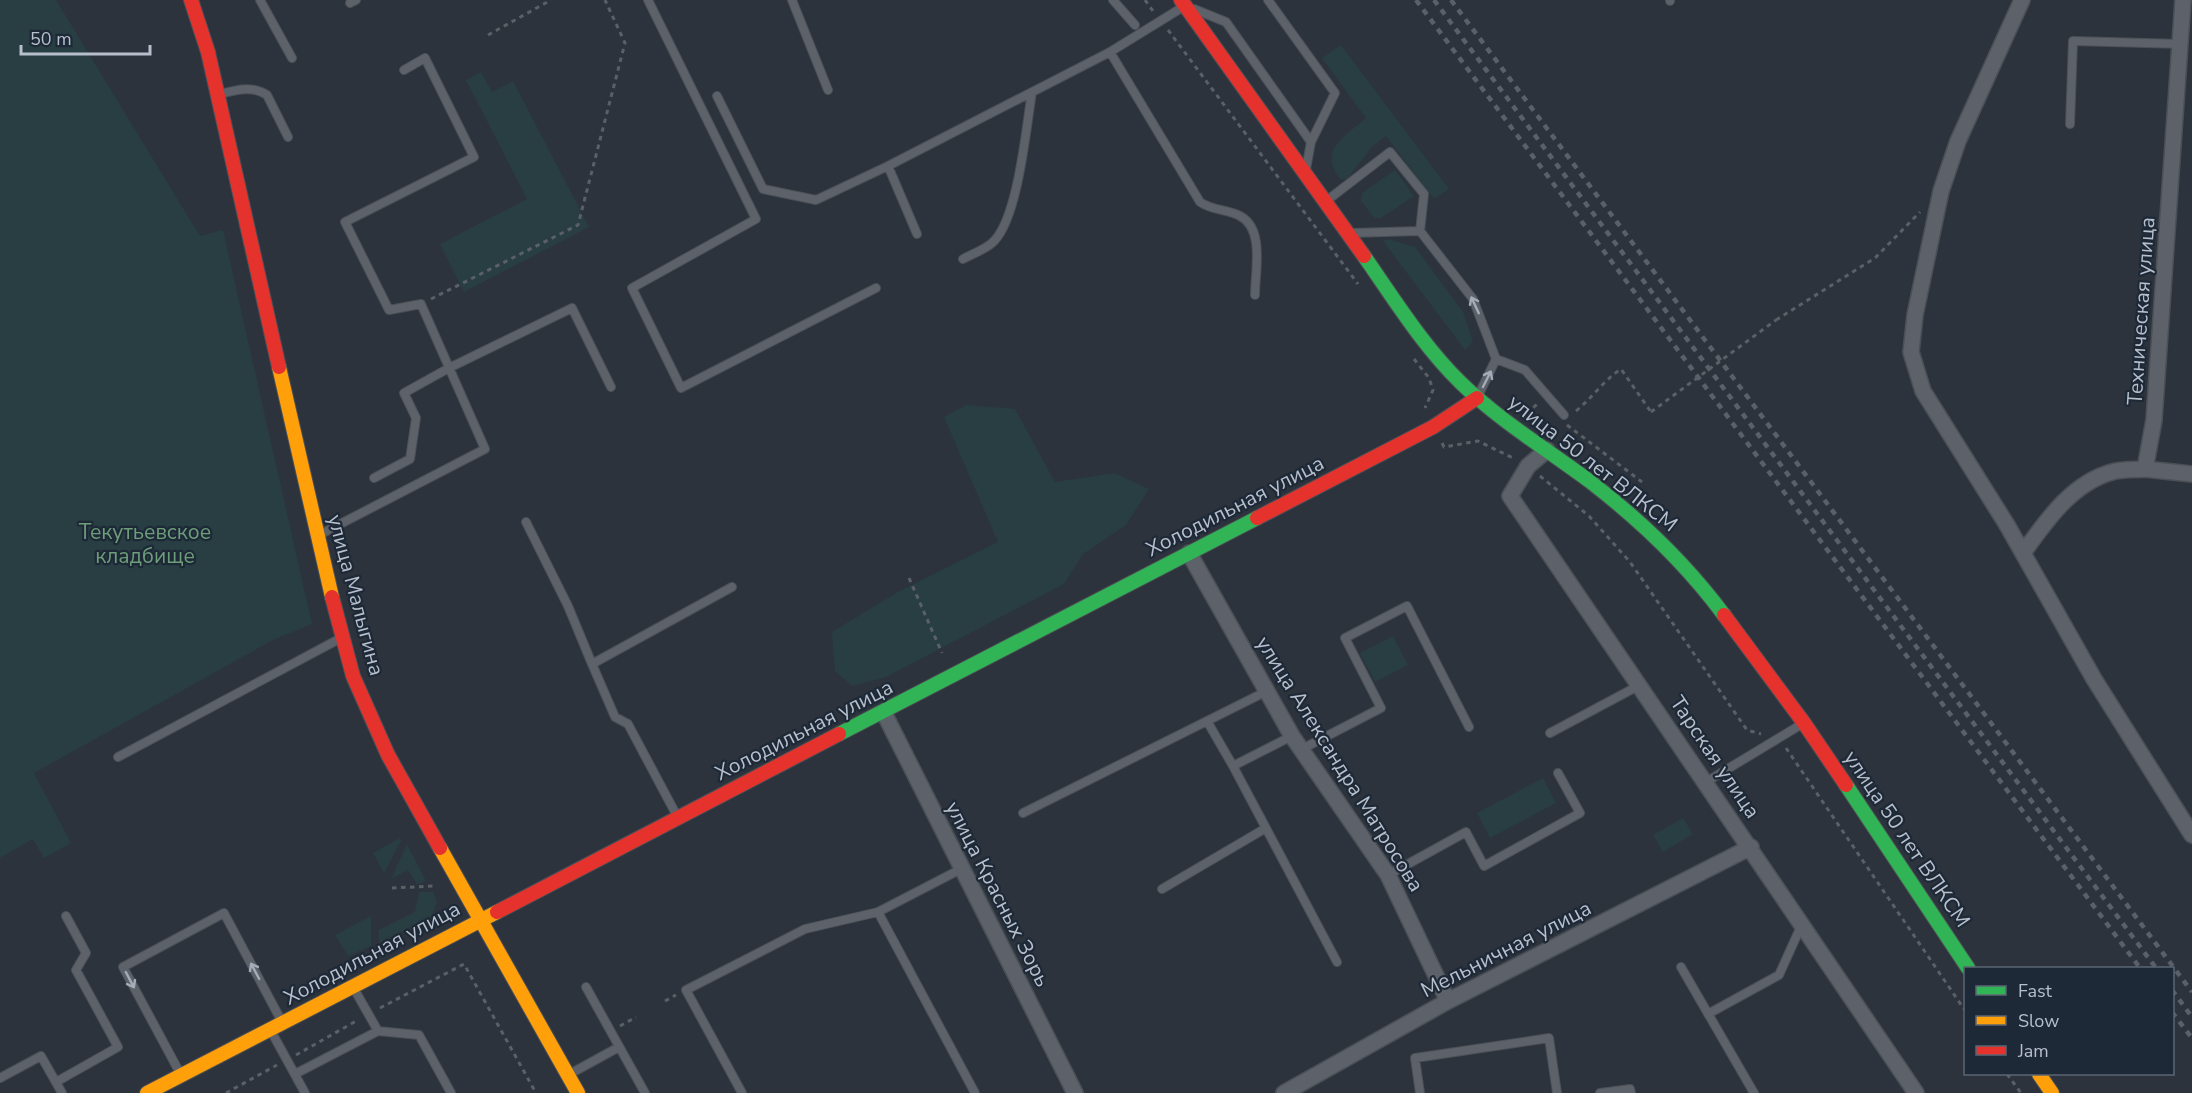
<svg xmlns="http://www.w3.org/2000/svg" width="2192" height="1093" viewBox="0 0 2192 1093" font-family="'Nunito Sans',sans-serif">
<rect width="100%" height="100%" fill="#2c333c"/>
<!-- green -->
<path fill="#283e43" d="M0,0H56L200,236L223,230L312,624L273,640L34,773L71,843L44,858L33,839L0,858Z
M1341,45L1449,189L1434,199L1386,136L1372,147L1347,179H1340C1317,149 1346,136 1366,118L1322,58Z
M481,72L492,92L513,81L589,227L464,292L440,244L527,199L466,80Z
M1395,170L1414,196L1381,218H1374L1361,201L1362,193Z
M1389,239L1415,247L1463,312L1473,342L1465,350L1383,241Z
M966,405L1015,409L1055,482L1114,473L1149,489L1126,525L1083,554L1064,584L886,677L852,686L835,671L832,632L896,593L998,542L944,417Z
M1393,636L1408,665L1375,682L1360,653Z
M1543,778L1556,803L1490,838L1477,813Z
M1683,818L1693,834L1663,852L1653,835Z
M400,838L401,841L384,873L373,853Z
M407,844L426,881L417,884L408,870L391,879Z
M419,892H433L437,902L432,916L379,943V930L415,912Z
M371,916V946L348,956L335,935Z"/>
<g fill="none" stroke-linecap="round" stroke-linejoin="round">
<defs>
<path id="lane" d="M260,0L292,58
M648,0L756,219L632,288L681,388L876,288
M792,0L828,90
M1113,0L1135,25
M1268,0L1335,93L1311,142L1306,169
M1670,0V1
M350,3L356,0
M1194,9L1226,22L1311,142
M1110,52L1200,202C1213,211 1227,209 1240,216C1265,229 1255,271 1255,295
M220,94C236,90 252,85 267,95L288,137
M717,96L763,189L816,200L888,166
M2070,124L2073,41L2181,44
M1325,202L1390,152L1424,194L1420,231
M1351,233L1420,231L1473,299L1496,359L1478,396
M917,234L888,166L1110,52L1183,7
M963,259C972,254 984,250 992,243C1018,221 1026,128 1032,92
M1496,359L1525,370L1564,415
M374,478L410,459L416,418L404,393L449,368L572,308L611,387
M526,522L568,606L592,664
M319,535L485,449L421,304L389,310L345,222L474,157L425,58L404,70
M1207,721L1233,766
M1550,733L1640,685
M1292,736L1233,766L1337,962
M1302,749L1381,708L1345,638L1407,606L1469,727
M118,757L341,638
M1706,782L1802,724
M1023,813L1267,691
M677,816L628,724L615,717L592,664L732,587
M1388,875L1466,832L1484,866L1580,813L1558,773
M1162,889L1266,828
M878,912L975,1093
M1681,967L1754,1093
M353,987L378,1031
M586,987L645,1093
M1708,1014L1779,975L1802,924
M271,1031L305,1093
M295,1074L378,1031L419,1035L451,1093
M181,1075L123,967L224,913L282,1022
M568,1075L619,1047
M0,1078L41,1056L62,1093
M56,1082L118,1047L76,970L86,953L66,916
M742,1093L686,990L805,929L878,912L963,868
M1420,1093L1415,1058L1549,1038L1557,1093
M1600,1093L1630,1089L1631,1093"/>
<path id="street" d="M2022,0L1958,141L1941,191L1915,315L1911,352L1923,391L2007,525L2094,679L2192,835
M1547,450L1528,466L1510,496L1916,1093
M2145,469L2192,474
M1189,553L1292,736L1388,875L1448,1001
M2023,553C2046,521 2072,483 2112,472C2122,469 2135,470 2145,469L2154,420L2183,0
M884,713L1075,1093
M1284,1093L1448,1001L1751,847"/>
<path id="fast" d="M1364,256C1394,299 1423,346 1461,383C1500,421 1548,450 1592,483C1641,521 1687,565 1724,615
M839,734L1257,518
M1846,785L1968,968"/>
<path id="slow" d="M279,367L332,597
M440,848L578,1093
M2039,1074L2052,1093
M147,1093L497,912"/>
<path id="jam" d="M191,0L208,52L279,367
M1181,0L1364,256
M1257,518L1433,427L1477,398
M332,597L353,676L388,755L440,848
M1724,615L1804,723L1846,785
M497,912L839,734"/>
</defs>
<!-- lane casing -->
<use href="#lane" stroke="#4b4f56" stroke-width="10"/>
<!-- street casing -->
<use href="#street" stroke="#4b4f56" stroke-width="18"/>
<!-- fast casing -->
<use href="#fast" stroke="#4b4f56" stroke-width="16"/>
<!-- slow casing -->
<use href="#slow" stroke="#4b4f56" stroke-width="16"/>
<!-- jam casing -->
<use href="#jam" stroke="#4b4f56" stroke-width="16"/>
<!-- path -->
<path stroke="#5a6066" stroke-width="3" stroke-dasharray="4.5 4.5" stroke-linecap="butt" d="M1145,0L1153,11
M1168,30L1358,284
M488,35L551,0
M431,299L578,225L625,43L605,0
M1776,320L1875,258L1920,212
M1414,359L1429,378L1433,390L1425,408
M1576,411C1593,397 1603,381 1621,369L1651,412
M1527,414L1538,403
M1567,425L1642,482
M1442,443L1444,447L1478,441L1515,459
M1540,476L1589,516L1630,562L1747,730L1761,734
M909,578L942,653
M1786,748L1966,1012
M392,888L434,886
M665,1001L676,995
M380,1008L464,964L536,1093
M620,1026L636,1017
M296,1055L358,1020
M2007,1074L2021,1093
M226,1093L277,1065"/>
<!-- lane -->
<use href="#lane" stroke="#5d6169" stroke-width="8"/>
<!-- street -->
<use href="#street" stroke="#5d6169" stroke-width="15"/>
<!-- fast -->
<use href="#fast" stroke="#30b455" stroke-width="14"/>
<!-- slow -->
<use href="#slow" stroke="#ff9f0a" stroke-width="14"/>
<!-- jam -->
<use href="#jam" stroke="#e5322d" stroke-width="14"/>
<!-- rail -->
<path stroke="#5b6068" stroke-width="4.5" stroke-dasharray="6 6" stroke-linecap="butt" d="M1416,0L2140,968
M1434,0L2156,968
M1451,0L2192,992
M2172,990L2192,1017
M2172,1012L2192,1038"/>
<!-- path-bridge -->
<path stroke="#5a6066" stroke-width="3" stroke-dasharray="4.5 4.5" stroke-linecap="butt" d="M1651,412L1776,320"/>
</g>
<!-- one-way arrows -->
<defs><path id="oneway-shaft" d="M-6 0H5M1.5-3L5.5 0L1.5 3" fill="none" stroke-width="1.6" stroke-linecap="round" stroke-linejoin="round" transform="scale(1.5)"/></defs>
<g stroke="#a5acb8">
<use href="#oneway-shaft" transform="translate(1475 305) rotate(-115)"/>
<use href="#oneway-shaft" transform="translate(1487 379) rotate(-63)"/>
<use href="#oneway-shaft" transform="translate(255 971) rotate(-118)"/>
<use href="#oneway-shaft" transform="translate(130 980) rotate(62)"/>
</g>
<g text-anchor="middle" stroke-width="4.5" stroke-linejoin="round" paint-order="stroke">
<!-- street labels -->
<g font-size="21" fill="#b7bfcc" stroke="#1e2938">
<text transform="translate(2141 311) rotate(-86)" y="7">Техническая улица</text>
<text transform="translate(1593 463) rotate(38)" y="7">улица 50 лет ВЛКСМ</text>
<text transform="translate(1235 506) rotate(-27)" y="7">Холодильная улица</text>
<text transform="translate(356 595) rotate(75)" y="7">улица Малыгина</text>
<text transform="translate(804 730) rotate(-27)" y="7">Холодильная улица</text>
<text transform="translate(1715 757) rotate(56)" y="7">Тарская улица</text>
<text transform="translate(1340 764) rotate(58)" y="7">улица Александра Матросова</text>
<text transform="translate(1907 839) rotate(56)" y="7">улица 50 лет ВЛКСМ</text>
<text transform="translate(998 894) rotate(63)" y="7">улица Красных Зорь</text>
<text transform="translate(1506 949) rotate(-27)" y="7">Мельничная улица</text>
<text transform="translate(372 953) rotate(-28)" y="7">Холодильная улица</text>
</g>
<!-- park labels -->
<g font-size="21" fill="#6d9e79" stroke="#1e2938">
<text x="145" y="539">Текутьевское<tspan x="145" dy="24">кладбище</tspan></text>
</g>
</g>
<!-- legend -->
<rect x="1964" y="967" width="210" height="108" fill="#1e2938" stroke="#5b6573" stroke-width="1.5"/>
<rect x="1976" y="986" width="30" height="9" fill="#30b455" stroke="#5b6573" stroke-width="1.5"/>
<text x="2018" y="997" font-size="18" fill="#b7bfcc">Fast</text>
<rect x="1976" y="1016" width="30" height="9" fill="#ff9f0a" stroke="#5b6573" stroke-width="1.5"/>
<text x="2018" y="1027" font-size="18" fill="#b7bfcc">Slow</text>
<rect x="1976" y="1046" width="30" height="9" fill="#e5322d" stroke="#5b6573" stroke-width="1.5"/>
<text x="2018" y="1057" font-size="18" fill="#b7bfcc">Jam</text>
<!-- scale -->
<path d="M21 45v9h129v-9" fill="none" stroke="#b7bfcc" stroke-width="3"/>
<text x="30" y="45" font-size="18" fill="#b7bfcc" stroke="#1e2938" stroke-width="4.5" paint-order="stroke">50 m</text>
</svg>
